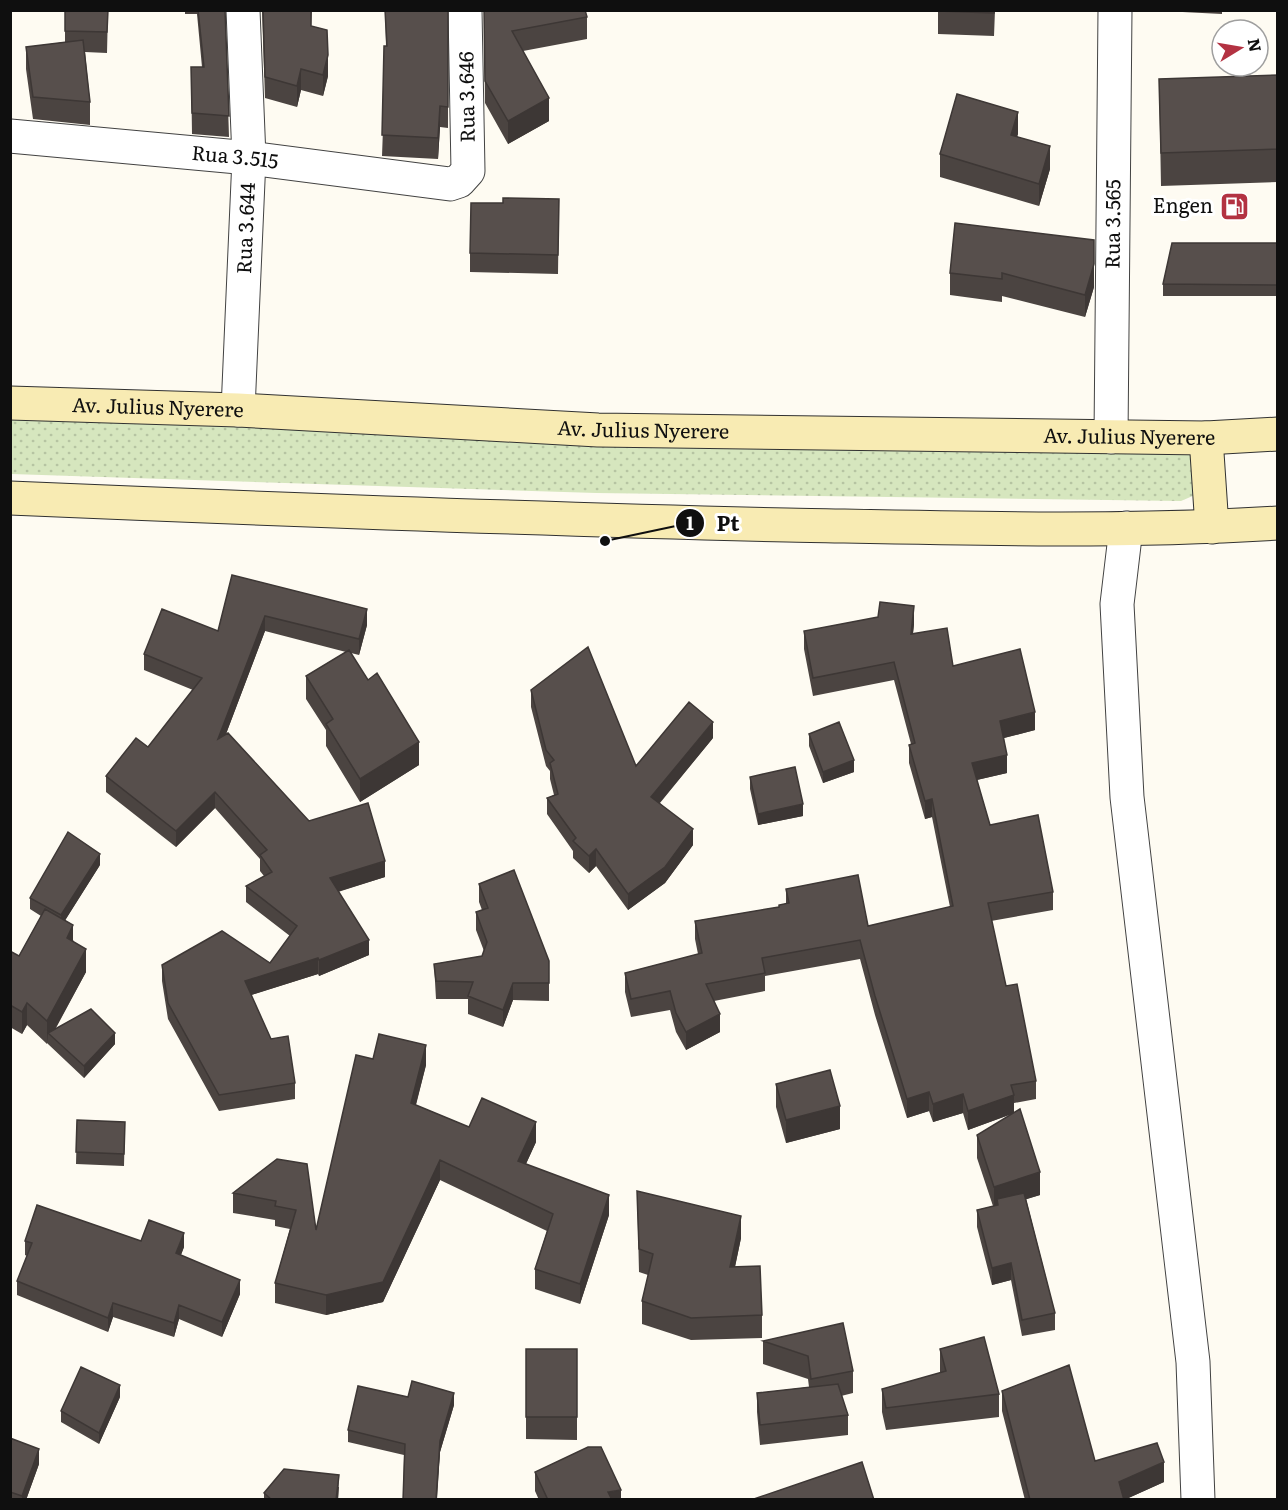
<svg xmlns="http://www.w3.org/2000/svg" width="1288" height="1510" viewBox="0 0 1288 1510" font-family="Literata,serif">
<defs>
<pattern id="grass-dots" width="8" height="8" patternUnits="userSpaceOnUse" patternTransform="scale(1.5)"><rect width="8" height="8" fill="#d6e6be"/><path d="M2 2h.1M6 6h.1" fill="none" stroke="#b6c4a2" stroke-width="1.8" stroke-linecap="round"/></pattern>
</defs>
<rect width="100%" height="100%" fill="#fefbf2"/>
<!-- grass -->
<path fill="url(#grass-dots)" d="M11,414L166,421L546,444L1167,446L1195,456V495L1181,501L596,493L11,474Z"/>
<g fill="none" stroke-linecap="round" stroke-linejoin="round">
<defs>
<g id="minor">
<path id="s1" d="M10,136L249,158L450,184L459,181L468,171L465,10"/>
<path id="s2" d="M238,410L249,158L243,10"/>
<path id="s3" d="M1111,437L1115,10"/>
<path d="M1126,528L1117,604L1127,797L1193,1362L1198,1500"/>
</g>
<g id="secondary">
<path id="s4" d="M10,403L238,410L598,430L1206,438L1278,434"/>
<path d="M1206,438L1212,527"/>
<path d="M10,498C269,509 528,519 787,525C950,528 1114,533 1278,523"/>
</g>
</defs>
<!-- minor casing -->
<use href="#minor" stroke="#424242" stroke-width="35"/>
<!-- secondary casing -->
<use href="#secondary" stroke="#313131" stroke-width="35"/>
<!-- minor -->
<use href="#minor" stroke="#fff" stroke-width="33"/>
<!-- secondary -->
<use href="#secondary" stroke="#f8ebb3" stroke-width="33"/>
</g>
<!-- wall -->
<path fill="#4b4441" d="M65,10H108L107,53L85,52L90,102V125L33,119L26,69V47L65,42Z
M185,10H225L229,137L192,134L191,67H202L197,14H185Z
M262,10H312L311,26L328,76L323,96L301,90L297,107L265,98Z
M385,10H448V128L440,127L438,159L382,156L386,46Z
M484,10L587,17V39L523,51L549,121L508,144L485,103Z
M938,10H995L994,36L938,34Z
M1143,10H1222V14Z
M1278,75V182L1161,186L1159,79Z
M1018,134L1017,136L1050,169L1039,206L940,177V154Z
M559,199L558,274L470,272V253L503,203Z
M955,223L1094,287L1085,317L1002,296V302L950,295V273Z
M1278,243V296H1163V284Z
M232,575L367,625L359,655L351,653L419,765L360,802L326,746V730L306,699V676L346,652L265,631L226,734L309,821L385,877L338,892L369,955L319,976L318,974L251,995L271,1039L295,1083V1099L219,1111L168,1019L162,981V965L270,963L290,936L246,902V886L264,876L260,871V859L215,808L176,847L106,792V776L148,747L193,690L144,670V654L218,631Z
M914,624L913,633L953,666L1035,730L1004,738L1007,773L977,780L990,825L1053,892V910L991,921L1006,986L1036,1081V1099L1014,1103V1113L1040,1195L1026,1199L1055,1313V1330L1022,1336L1011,1280L992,1285L977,1227V1210L993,1206L977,1158V1135L1012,1114L968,1130L963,1113L933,1122L929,1111L907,1118L875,1015L860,959L765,976V991L714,1001L720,1032L686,1050L676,1032L670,1010L631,1017L625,992V973L698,954L695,939V921L779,907L786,903V889L868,926L950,907L932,817L925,819L909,763V745L911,744L894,680L813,696L804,649V631Z
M531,690L636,766L713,738L660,803L693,845L665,883L628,910L596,866L589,873L573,858V851L547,814V798L554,795L550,779V771L546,766L531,707Z
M809,734L854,772L823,783L809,746Z
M750,777L803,816L758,825L750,789Z
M100,865L65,920L86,972L56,1028L115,1044L84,1078L48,1044V1043L47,1044L27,1025L22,1034L10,1027V951L19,956L41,916L30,909V898Z
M479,884L549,983V1001L513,1000L503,1027L468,1014V999H436L434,964L482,956L484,951L476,930V912L482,910L479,902Z
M373,1059L426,1065L416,1105L469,1127L536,1142L526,1164L609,1215L580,1304L535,1289V1269L547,1231L440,1180L383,1302L326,1315L275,1303V1283L290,1229L275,1226V1220L233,1213V1193L277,1159L316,1230Z
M776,1084L840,1129L786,1143L776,1107Z
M77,1120L125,1122L124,1166L76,1164Z
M637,1191L741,1238L735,1267L762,1315V1338L691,1340L642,1324V1301L648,1275L639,1272Z
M25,1241H141L184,1247L181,1255L240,1294L222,1337L179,1319L174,1337L113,1317L108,1332L17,1295V1281L27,1256L25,1255Z
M763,1341L853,1371V1393L841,1396L848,1415V1435L760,1445L757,1412V1393L809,1387L808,1379L763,1364Z
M526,1349H577V1440L526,1439Z
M940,1349L999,1394V1417L886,1430L882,1412V1389L940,1373Z
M1002,1391L1095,1461L1164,1482L1124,1500H1025L1002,1411Z
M120,1397L99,1444L61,1422V1411Z
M408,1397L454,1405L440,1452L437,1500H403L404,1455L348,1442V1430Z
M10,1438L39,1464L26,1500H10Z
M535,1472L621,1500H539L535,1491Z
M339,1487L338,1500H264V1493Z"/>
<!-- shaded-wall -->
<path fill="#3d3735" d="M328,55V76L323,96V75Z
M301,69V90L297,107V86Z
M549,98V121L508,144V121Z
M440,106V127L438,159V138Z
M1018,112V134L1011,157V135Z
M1050,146V169L1039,206V184Z
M1094,263V287L1085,317V295Z
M914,606V624L911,652V634Z
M367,609V625L359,655V639Z
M265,616V631L218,755V739Z
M1035,712V730L1000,739V721Z
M713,722V738L651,813V797Z
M419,742V765L360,802V779Z
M1007,755V773L972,781V763Z
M854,760V772L823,783V772Z
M215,792V808L176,847V831Z
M932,799V817L925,819V801Z
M803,804V816L758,825V814Z
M693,829V845L665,883L628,910V894Z
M596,849V866L589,873V856Z
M100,854V865L61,927V915Z
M385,861V877L330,894V878Z
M73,925V948L67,938Z
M369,940V955L319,976V960Z
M86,949V972L51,1036L48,1033L47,1044V1021Z
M318,958V974L245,997V981Z
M513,983V1000L503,1027V1010Z
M27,1003V1025L22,1034V1012Z
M720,1014V1032L686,1050V1032Z
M115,1033V1044L84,1078V1066Z
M426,1045V1065L411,1123V1103Z
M929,1092V1111L907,1118V1099Z
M963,1094V1113L933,1122V1104Z
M1014,1095V1113L968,1130V1111Z
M840,1106V1129L786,1143V1120Z
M536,1122V1142L518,1181V1161Z
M440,1160V1180L383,1302L326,1315V1295Z
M1040,1172V1195L998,1208L997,1199V1209L994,1210V1187Z
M609,1195V1215L580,1304V1284Z
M741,1216V1238L730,1290V1267Z
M184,1233V1247L176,1267V1253Z
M1011,1263V1280L992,1285V1268Z
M240,1280V1294L222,1337V1322Z
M113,1303V1317L108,1332V1318Z
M179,1305V1319L174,1337V1323Z
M120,1385V1397L99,1444V1433Z
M454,1393V1405L440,1452L436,1500L440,1441Z
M39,1449V1464L26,1500H22V1496Z
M1164,1462V1482L1124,1500H1119V1482Z
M339,1475L338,1500H336Z
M621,1490V1500H608V1492Z"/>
<!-- building -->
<path fill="#574f4c" stroke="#3d3735" stroke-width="1.5" d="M65,10H108L107,32L65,31Z
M198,10H225L229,116L192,113L191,67H204Z
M263,10H311V26L327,30L328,55L323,75L301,69L297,86L265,77Z
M385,10H448V107L440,106L438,138L382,135L384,46H387Z
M484,10H585L587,17L512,31L549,98L508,121L485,81Z
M938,10H994V13L938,11Z
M83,40L90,102L33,97L26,47Z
M1278,75V149L1161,153L1159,79Z
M957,94L1018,112L1011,135L1050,146L1039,184L940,154Z
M503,198L559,199L558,255L470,253L471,203H503Z
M955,223L1094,240V264L1085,295L1002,273V279L950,273Z
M1172,243H1278V285L1163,284Z
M232,575L367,609L359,639L265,616L218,739L228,733L309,821L368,803L385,861L330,878L369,940L319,960L318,958L245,981L271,1039L288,1036L295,1083L219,1095L168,1003L162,965L222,931L270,963L297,926L246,886L272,872L260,855L267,850L215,792L176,831L106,776L136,738L148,747L202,678L144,654L162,609L218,631Z
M880,602L914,606L911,634L947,628L953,666L1020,649L1035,712L1000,721L1007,755L972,763L990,825L1038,815L1053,892L988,903L1006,986L1017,984L1036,1081L1011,1085L1014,1095L968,1111L963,1094L933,1104L929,1092L907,1099L875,996L860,940L762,958L765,973L706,984L720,1014L686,1032L676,1013L670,991L631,999L625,973L702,953L695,921L779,907V905L789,903L786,889L858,875L868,926L953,906L932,799L925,801L909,745L915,743L894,662L813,678L804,631L878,617Z
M588,647L636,766L689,702L713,722L651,797L693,829L665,867L628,894L596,849L589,856L573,841L576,838L547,798L558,794L550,763L554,760L546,750L531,690Z
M349,650L368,680L377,673L419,742L360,779L326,724L333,719L306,676Z
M839,722L854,760L823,772L809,734Z
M795,767L803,804L758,814L750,777Z
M68,832L100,854L61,915L30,898Z
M514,870L549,961V983H513L503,1010L468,996L473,982L436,981L434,964L482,956L487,942L476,912L488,908L479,884Z
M45,909L73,925L67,938L86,949L47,1021L27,1003L22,1012L10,1005V951L19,956Z
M91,1009L115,1033L84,1066L48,1033Z
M379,1034L426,1045L411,1103L469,1127L482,1098L536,1122L518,1161L609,1195L580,1284L535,1269L553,1214L440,1160L383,1282L326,1295L275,1283L296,1210L275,1206L276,1201L233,1193L277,1159L307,1164L316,1230L356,1055L373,1059Z
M830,1070L840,1106L786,1120L776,1084Z
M1020,1109L1040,1172L994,1187L977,1135Z
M77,1120L125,1122L124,1154L76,1152Z
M637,1191L741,1216L730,1267L760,1266L762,1315L691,1318L642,1301L653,1254L639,1249Z
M1024,1193L1055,1313L1022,1320L1011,1263L992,1268L977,1210L998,1205L997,1199Z
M37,1205L141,1241L149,1220L184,1233L176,1253L240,1280L222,1322L179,1305L174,1323L113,1303L108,1318L17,1281L32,1243L25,1241Z
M843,1323L853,1371L811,1379L808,1356L763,1341Z
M984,1337L999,1394L886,1408L882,1389L946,1371L940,1349Z
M526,1349H577V1417H526Z
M1069,1365L1095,1461L1157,1443L1164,1462L1119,1482L1124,1500H1030L1002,1391Z
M81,1367L120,1385L99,1433L61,1411Z
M412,1381L454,1393L440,1441L436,1500H403L405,1444L348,1430L358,1386L408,1397Z
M838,1384L848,1415L760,1425L757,1393Z
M10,1438L39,1449L22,1496L10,1492Z
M588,1447H601L621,1490L608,1492L612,1500H548L535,1472Z
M862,1462L874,1500H751Z
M284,1469L339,1475L336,1500H272L264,1493Z"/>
<!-- icons -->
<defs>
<symbol id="fuel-square" viewBox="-11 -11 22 22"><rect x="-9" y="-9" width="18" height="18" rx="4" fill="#b33242" stroke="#fff"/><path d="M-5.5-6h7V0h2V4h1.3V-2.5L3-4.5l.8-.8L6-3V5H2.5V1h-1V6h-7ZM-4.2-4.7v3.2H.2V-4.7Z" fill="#fff"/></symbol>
</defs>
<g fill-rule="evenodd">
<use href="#fuel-square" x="1218" y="190" width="33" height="33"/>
</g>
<g text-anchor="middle" stroke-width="6" stroke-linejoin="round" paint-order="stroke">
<!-- street labels -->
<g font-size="20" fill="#0f0f0f" stroke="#fff">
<text transform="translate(467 97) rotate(-91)" y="7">Rua 3.646</text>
<text dy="7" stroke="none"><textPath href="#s1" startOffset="226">Rua 3.515</textPath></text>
<text dy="7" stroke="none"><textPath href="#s3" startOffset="213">Rua 3.565</textPath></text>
<text dy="7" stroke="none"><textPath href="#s2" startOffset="182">Rua 3.644</textPath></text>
<text dy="7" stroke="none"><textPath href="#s4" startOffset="148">Av. Julius Nyerere</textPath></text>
<text dy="7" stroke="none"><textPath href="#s4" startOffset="634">Av. Julius Nyerere</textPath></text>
<text dy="7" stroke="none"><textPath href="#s4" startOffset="1120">Av. Julius Nyerere</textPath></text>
</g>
<!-- poi labels -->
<g font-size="20" fill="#0f0f0f" stroke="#fff" text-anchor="end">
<text x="1213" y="213">Engen</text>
</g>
</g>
<!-- callouts -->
<path fill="none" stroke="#0f0f0f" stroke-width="2" d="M605 541L690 523"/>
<g fill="#0f0f0f" stroke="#fff" stroke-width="2">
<circle cx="605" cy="541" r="6"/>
<circle cx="690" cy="523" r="15"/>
</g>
<g font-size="18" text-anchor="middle" font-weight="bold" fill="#fff">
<text x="690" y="530">1</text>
</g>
<g font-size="21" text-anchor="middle" font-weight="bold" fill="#0f0f0f" stroke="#fff" stroke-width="6" stroke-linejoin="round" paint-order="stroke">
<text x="728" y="531">Pt</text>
</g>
<!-- border -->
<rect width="1288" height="1510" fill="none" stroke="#0f0f0f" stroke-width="24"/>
<!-- north arrow -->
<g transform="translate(1240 48) rotate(79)"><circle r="28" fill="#ffffff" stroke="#9f9f9f" stroke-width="1.5"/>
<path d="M0-4.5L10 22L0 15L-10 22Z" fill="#b33242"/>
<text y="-9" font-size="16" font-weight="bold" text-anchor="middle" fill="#0f0f0f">N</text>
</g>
</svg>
